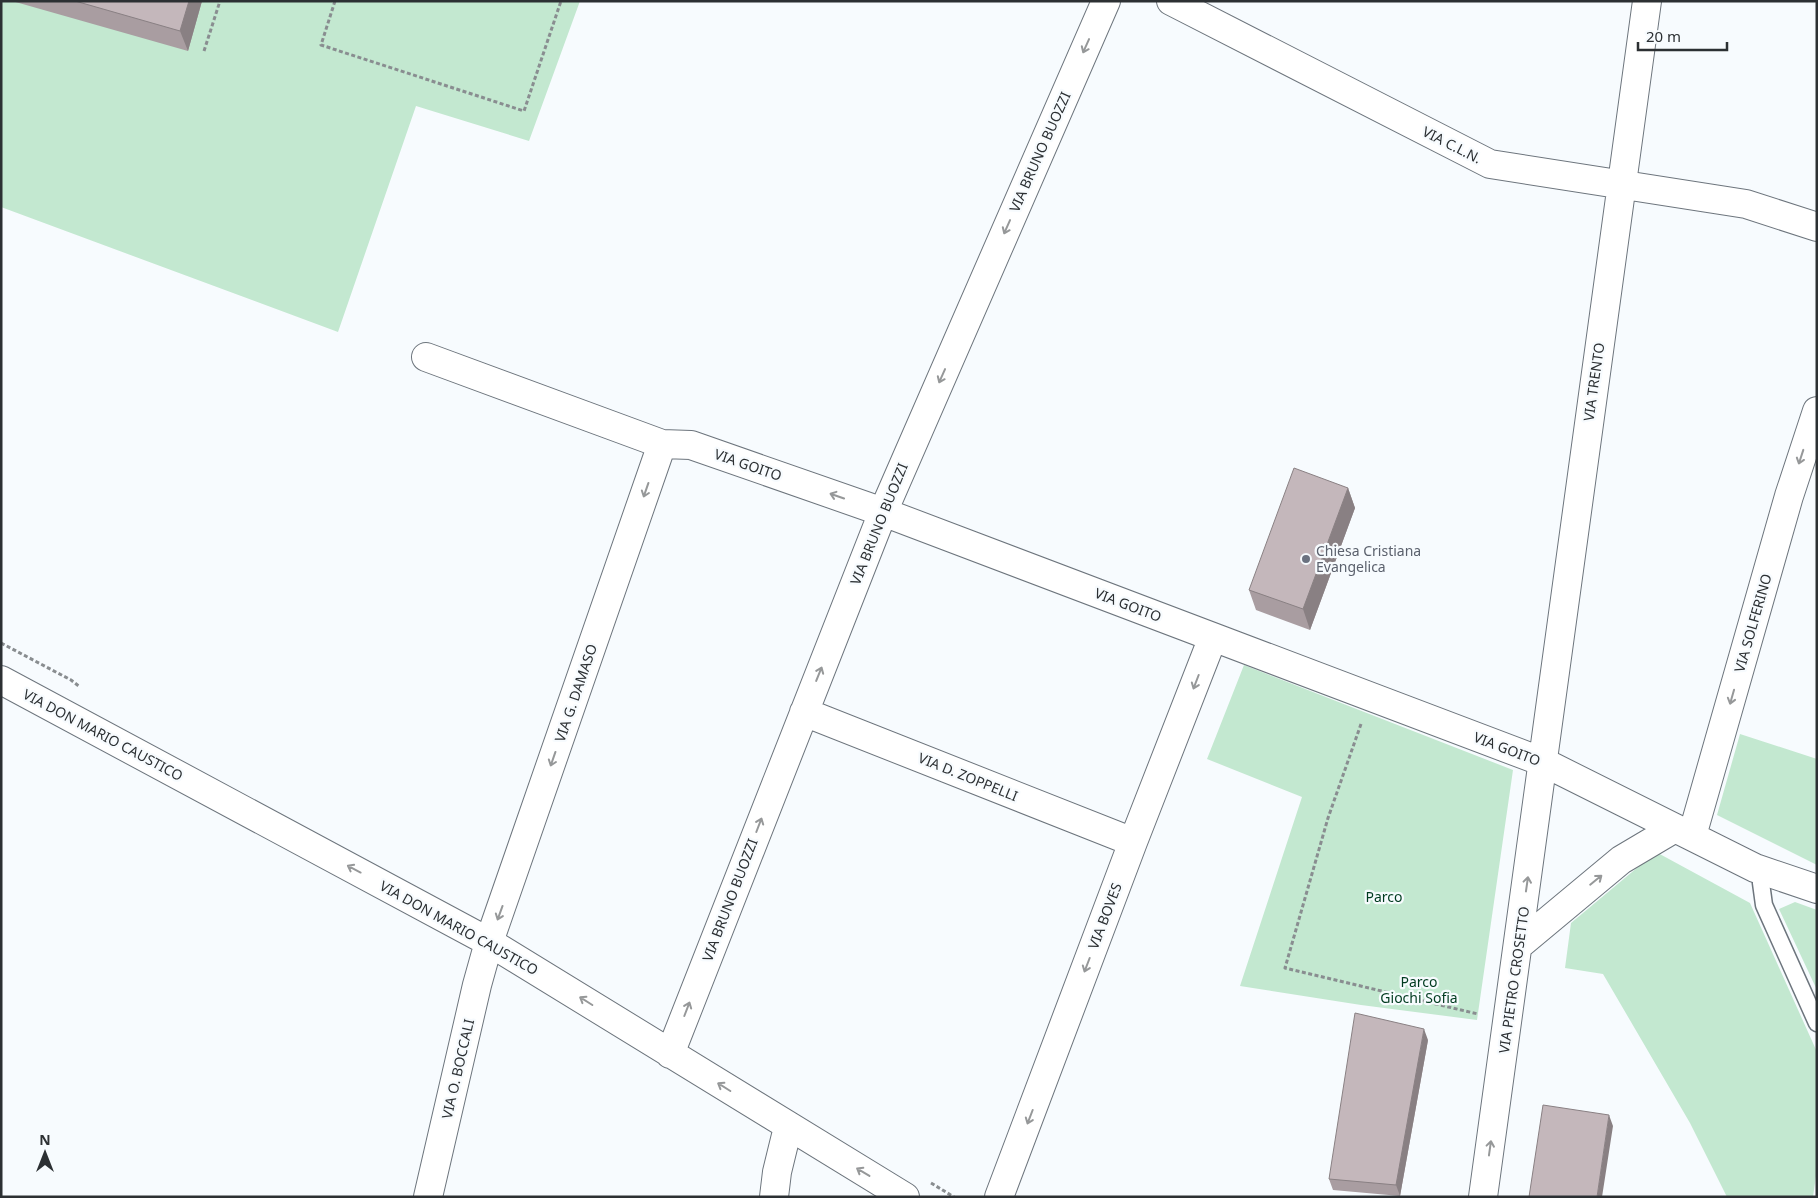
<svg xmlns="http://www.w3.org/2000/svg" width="1818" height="1198" viewBox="0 0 1818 1198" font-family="'Noto Sans',sans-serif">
<rect width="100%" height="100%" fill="#f7fbfe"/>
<!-- green -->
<path fill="#c3e8d0" d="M1,1H580L529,141L416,106L338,332L1,207Z
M1244,665L1513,770L1477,1020L1361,1005L1240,986L1302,797L1207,759Z
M1740,734L1817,759V865L1717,815Z
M1656,852L1750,903L1817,1052V1169L1813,1197H1727L1690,1123L1603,974L1565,968L1571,923Z
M1795,902L1817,910V990L1779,909Z"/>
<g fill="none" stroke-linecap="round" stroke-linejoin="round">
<defs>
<path id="service" d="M1764,871L1761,883L1764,905L1817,1023"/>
<path id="minor" d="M1171,1L1490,164L1746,204L1817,227
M426,357L662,444L691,445L883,512L1543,762L1755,868L1817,889
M1,680L489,942L905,1197
M804,712L1133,842
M1692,836L1789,496L1817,411
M1519,945L1621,860L1675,828
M670,1054L883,512L1106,1
M428,1197L477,985L489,942L662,444
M774,1197L777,1172L788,1127
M999,1197L1133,842L1213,637
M1483,1197L1647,1"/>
</defs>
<!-- service casing -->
<use href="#service" stroke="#6d757d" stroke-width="19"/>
<!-- minor casing -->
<use href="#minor" stroke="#6d757d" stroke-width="30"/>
<!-- path -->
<path stroke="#898d90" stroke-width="3" stroke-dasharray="4 2.5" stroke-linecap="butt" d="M335,1L321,45L524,111L561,1
M204,51L220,1
M1,643L71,680L80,687
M1361,724L1328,818L1285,968L1478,1014
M931,1183L954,1197"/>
<!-- service -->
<use href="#service" stroke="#fff" stroke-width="16"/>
<!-- minor -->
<use href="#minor" stroke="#fff" stroke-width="28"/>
</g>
<!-- wall -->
<path fill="#a99da1" d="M12,1H202L188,51Z
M1348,488L1355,508L1310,630L1256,610L1249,590Z
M1428,1040L1400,1196L1333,1190L1329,1179Z"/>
<!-- shaded-wall -->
<path fill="#898083" d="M189,1H202L188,51L180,31Z
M1348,488L1355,508L1310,630L1303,609Z
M1424,1029L1428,1040L1400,1196L1396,1185Z
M1609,1115L1613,1126L1602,1197H1597Z"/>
<!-- building -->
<path fill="#c4b7bb" stroke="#898083" d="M75,1H189L180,31Z
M1294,468L1348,488L1303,609L1249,590Z
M1355,1013L1424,1029L1396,1185L1329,1179Z
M1543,1105L1609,1115L1597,1197H1529Z"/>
<!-- one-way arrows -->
<defs><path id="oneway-shaft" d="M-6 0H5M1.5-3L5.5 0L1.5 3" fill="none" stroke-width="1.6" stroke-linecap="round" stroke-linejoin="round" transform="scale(1.25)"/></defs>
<g stroke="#969899">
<use href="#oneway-shaft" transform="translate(1086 46) rotate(114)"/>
<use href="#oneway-shaft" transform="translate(1007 227) rotate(114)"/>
<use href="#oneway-shaft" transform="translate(942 376) rotate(114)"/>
<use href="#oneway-shaft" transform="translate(1801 457) rotate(108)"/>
<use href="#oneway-shaft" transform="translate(646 490) rotate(109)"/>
<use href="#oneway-shaft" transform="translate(837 496) rotate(-161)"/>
<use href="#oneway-shaft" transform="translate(819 674) rotate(-68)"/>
<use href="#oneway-shaft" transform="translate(1196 682) rotate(111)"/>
<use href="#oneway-shaft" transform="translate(1732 697) rotate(106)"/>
<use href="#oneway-shaft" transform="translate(553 759) rotate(109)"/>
<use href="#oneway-shaft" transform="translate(759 825) rotate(-69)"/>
<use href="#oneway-shaft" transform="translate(354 869) rotate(-152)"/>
<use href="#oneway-shaft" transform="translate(1596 880) rotate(-39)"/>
<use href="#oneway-shaft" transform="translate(1527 884) rotate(-82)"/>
<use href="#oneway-shaft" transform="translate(500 913) rotate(110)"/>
<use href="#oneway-shaft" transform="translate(1087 965) rotate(111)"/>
<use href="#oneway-shaft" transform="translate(586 1001) rotate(-148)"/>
<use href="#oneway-shaft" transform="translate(687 1009) rotate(-69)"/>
<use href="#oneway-shaft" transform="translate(724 1087) rotate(-148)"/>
<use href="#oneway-shaft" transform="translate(1030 1117) rotate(111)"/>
<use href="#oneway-shaft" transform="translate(1490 1148) rotate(-82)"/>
<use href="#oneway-shaft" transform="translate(863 1172) rotate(-149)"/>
</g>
<!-- markers -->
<circle fill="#6b7280" stroke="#f7fbfe" stroke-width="2" cx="1306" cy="559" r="5"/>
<g text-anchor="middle" stroke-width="4.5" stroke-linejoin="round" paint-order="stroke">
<!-- street labels -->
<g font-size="14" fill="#2c3033" stroke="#f7fbfe">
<text transform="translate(1452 145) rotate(27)" y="5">VIA C.L.N.</text>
<text transform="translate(1040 152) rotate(-66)" y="5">VIA BRUNO BUOZZI</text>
<text transform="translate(1594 382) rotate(-82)" y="5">VIA TRENTO</text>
<text transform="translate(748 465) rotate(19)" y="5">VIA GOITO</text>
<text transform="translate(879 524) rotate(-68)" y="5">VIA BRUNO BUOZZI</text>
<text transform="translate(1128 605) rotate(21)" y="5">VIA GOITO</text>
<text transform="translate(1753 623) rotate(-74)" y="5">VIA SOLFERINO</text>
<text transform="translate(576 693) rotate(-71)" y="5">VIA G. DAMASO</text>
<text transform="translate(103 735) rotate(28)" y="5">VIA DON MARIO CAUSTICO</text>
<text transform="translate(1507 749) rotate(21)" y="5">VIA GOITO</text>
<text transform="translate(968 777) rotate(22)" y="5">VIA D. ZOPPELLI</text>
<text transform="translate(730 900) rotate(-69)" y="5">VIA BRUNO BUOZZI</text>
<text transform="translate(1105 916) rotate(-69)" y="5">VIA BOVES</text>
<text transform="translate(459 928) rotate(29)" y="5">VIA DON MARIO CAUSTICO</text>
<text transform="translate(1514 980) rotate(-82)" y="5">VIA PIETRO CROSETTO</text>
<text transform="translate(458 1069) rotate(-77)" y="5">VIA O. BOCCALI</text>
</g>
<!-- worship labels -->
<g font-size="14" fill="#5b616d" stroke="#f7fbfe" text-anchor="start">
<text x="1316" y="556">Chiesa Cristiana<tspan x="1316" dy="16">Evangelica</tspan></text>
</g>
<!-- park labels -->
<g font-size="14" fill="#003b1f" stroke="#f7fbfe">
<text x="1384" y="902">Parco</text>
<text x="1419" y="987">Parco<tspan x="1419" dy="16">Giochi Sofia</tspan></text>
</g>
</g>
<!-- border -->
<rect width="1818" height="1198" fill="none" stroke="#2c3033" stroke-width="5"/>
<!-- north arrow -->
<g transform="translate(45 1153)" stroke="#f7fbfe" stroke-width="4" paint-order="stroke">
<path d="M0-4L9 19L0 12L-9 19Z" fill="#2c3033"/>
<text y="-8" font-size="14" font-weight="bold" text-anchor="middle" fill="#2c3033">N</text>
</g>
<!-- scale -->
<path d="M1638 42v8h89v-8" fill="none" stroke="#2c3033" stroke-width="2.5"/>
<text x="1646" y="42" font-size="15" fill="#2c3033" stroke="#f7fbfe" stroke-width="4" paint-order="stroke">20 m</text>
</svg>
